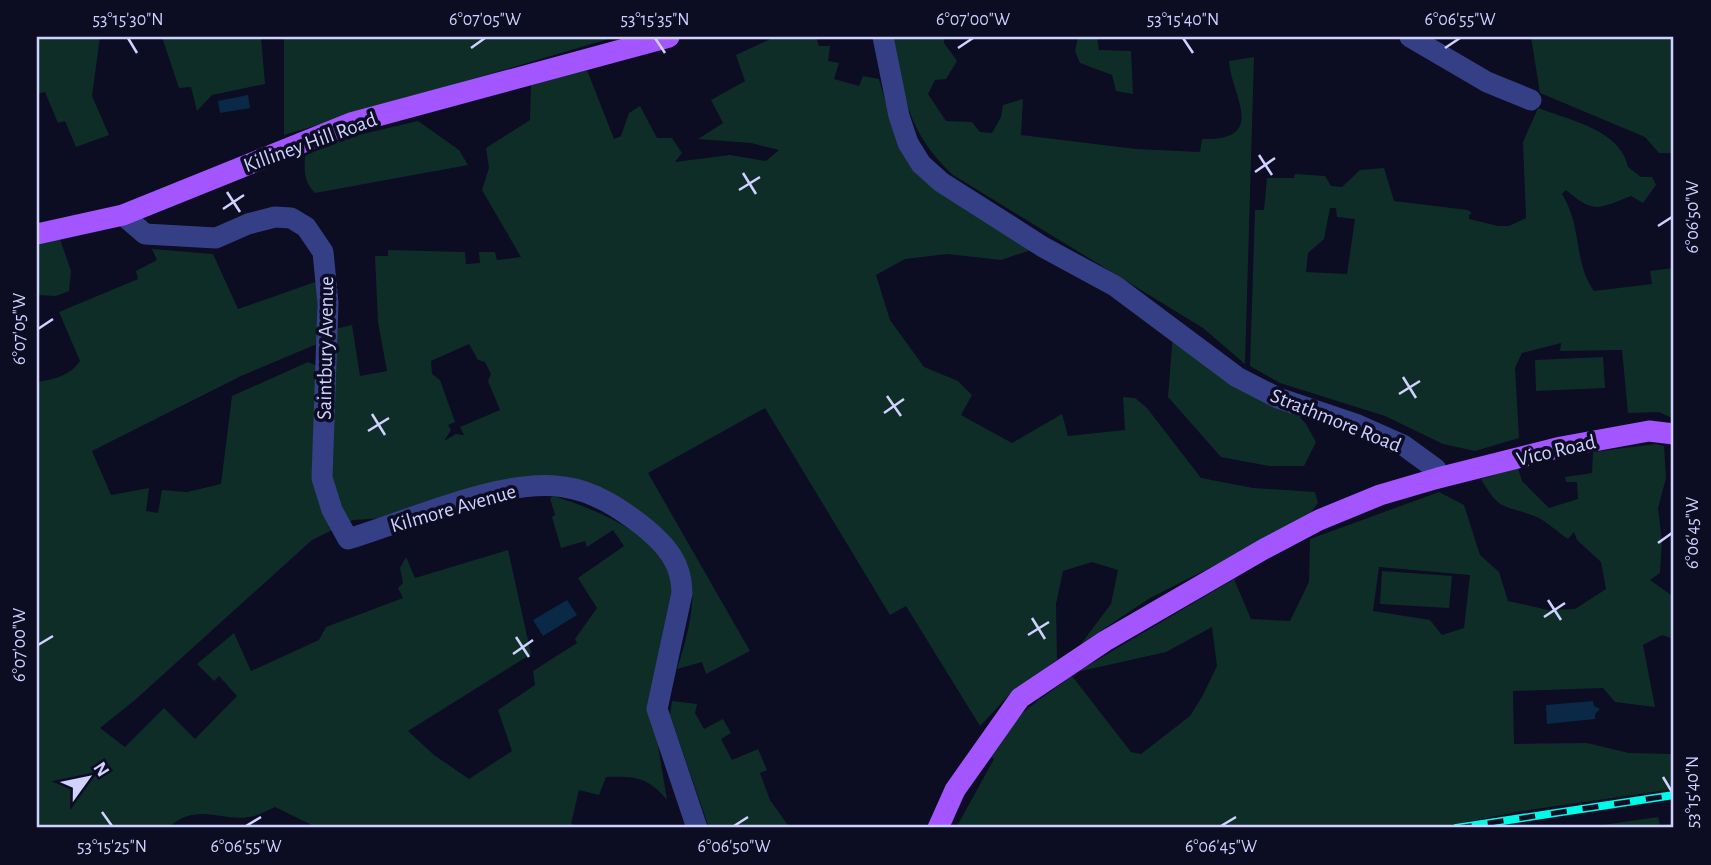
<svg xmlns="http://www.w3.org/2000/svg" width="1711" height="865" viewBox="0 0 1711 865" font-family="'Alegreya Sans',sans-serif">
<rect width="100%" height="100%" fill="#0c0c23"/>
<!-- green -->
<path fill="#0f2d27" fill-rule="evenodd" d="M37,37H100L92,96L109,135L76,147L65,121L58,123L45,92L37,94Z
M162,37H261L265,84L212,95L197,111L191,87L179,88Z
M284,37H615L284,135Z
M775,37H816L819,46H830L828,61L839,63L834,79L859,86L863,76L879,79L896,139L1031,250L1001,260L947,254L905,259L876,275L890,320L924,367L958,381L972,395L961,415L1012,443L1062,414L1068,436L1125,430L1123,397L1135,398L1147,408L1201,478L1253,488L1315,492L1318,503L1305,520L1150,598L1081,644L1111,604L1118,570L1092,562L1063,571L1056,604L1057,660L1010,694L980,726L906,606L890,615L765,408L648,473L750,651L706,674L702,662L677,669C716,549 679,544 586,483L401,517L353,520L312,540L135,700L100,728L125,747L164,708L195,739L237,696L219,676L214,681L197,664L234,633L251,671L319,640L326,627L403,598L398,588L403,583L400,568L406,557L415,578L508,550L531,654L408,731L434,755L469,779L512,751L498,710L535,685L533,671L577,643L575,639L597,608L578,578L624,546L613,530L587,547L585,541L561,548L552,517L555,515L550,498L554,496C597,510 662,535 675,584L652,710L667,800C648,777 635,776 606,777L599,795L579,790L571,824L586,828H318L275,807C268,810 261,814 254,816C222,824 198,800 168,828H37V382C53,380 71,375 80,361L59,312L138,279L136,271L157,260L152,249L213,254L238,309L318,281L317,344L241,376L92,451L111,495L149,488L146,511L158,513L162,490L187,492L221,484L232,396L308,362L336,374L335,329L352,325L360,376L387,371L378,322L375,256H388V250L465,252L466,264L480,263L479,252H495L497,260L521,257L482,190L489,168L486,148L530,120L531,85L587,70L614,139L621,136L629,113L640,106L657,138H672L682,153L675,162L730,155L766,161L779,150L751,143L698,139L723,123L711,100L745,81L736,55ZM469,344L478,360L485,362L491,374L488,381L500,410L460,427L464,435L456,434L444,441L451,430L448,425L455,422L440,380L432,374L431,361Z
M893,37H944V43L957,61L946,79L935,80L928,94L946,121L972,122L980,132L992,133L1001,117L1003,105L1023,99L1021,135L1136,149L1200,152L1202,139C1270,141 1230,93 1229,61L1254,57L1245,364L1203,328L953,175C906,130 905,98 893,37Z
M1078,37H1097L1099,50L1131,51L1133,94L1116,91L1112,75L1080,63L1075,51Z
M1531,37H1674V153H1659L1645,137L1540,93Z
M1538,108C1569,120 1621,130 1628,167L1641,177H1652L1656,185L1643,203L1631,196C1598,209 1594,214 1566,190L1562,194C1583,228 1573,262 1594,291L1652,284L1650,271L1674,268V419L1659,412L1628,413L1622,350L1560,351L1561,343L1522,353L1515,368L1519,438L1475,451L1443,444L1385,416L1280,383L1250,366L1255,210H1264L1267,178H1294L1295,174L1325,176L1331,186L1342,187L1360,170L1384,168L1394,201L1468,210L1472,213L1469,215V219L1498,226H1509L1526,218L1523,142ZM1330,208H1336L1337,217L1355,219L1347,274L1306,272L1308,253L1324,239Z
M418,121L459,150L468,165L315,193C304,182 304,170 305,156L341,139Z
M60,239L71,271L69,291L56,296L37,295V244Z
M1173,333L1292,409L1306,424L1316,442L1304,466H1269L1221,457L1168,397Z
M1603,357L1605,388L1536,391L1535,360Z
M1655,444L1664,446L1666,478L1658,508L1662,541L1660,573L1650,580L1674,597V639L1662,635L1643,645L1655,707L1615,702L1603,688L1513,691L1514,744L1587,743L1629,753L1672,754L1674,789L1522,811L1435,828H1005L993,825L956,828L994,759L986,754C1005,721 1042,698 1072,676L1131,752L1141,754L1190,716L1202,697L1217,666L1212,627L1166,652L1077,672L1234,579L1251,619L1290,621L1309,582L1310,539L1439,492L1464,505L1480,555L1499,572L1508,601L1548,610L1575,609L1606,589L1601,562L1577,540L1574,532L1568,539C1557,532 1546,520 1534,516C1503,504 1500,512 1481,479L1518,468L1522,481L1549,508L1578,499L1577,482H1566L1565,477L1592,473L1593,452ZM1379,567L1470,575L1464,628L1442,635L1430,620L1373,611Z
M1382,571L1452,576L1449,608L1380,604Z
M672,701L697,704L695,713L704,729L723,719L731,733L721,739L732,760L758,749L767,770L760,773L770,800L790,828H709L670,715Z
M1658,817L1660,825L1674,823V828H1582Z"/>
<!-- water -->
<path fill="#092946" d="M248,95L250,108L220,113L218,101Z
M567,600L577,615L543,636L533,620Z
M1593,701L1594,706L1600,709L1595,714V719L1547,724L1546,705Z"/>
<g fill="none" stroke-linecap="round" stroke-linejoin="round">
<!-- minor -->
<path stroke="#353f85" stroke-width="21" d="M883,37L899,116L908,143L921,164L941,182L1043,247L1115,286L1237,377L1278,398L1358,425L1403,445L1436,469L1438,478
M1410,37L1487,82L1531,100
M123,215L145,234L216,238L248,224L275,217L291,218L306,227L323,252L328,303L322,478L332,510L348,539C409,521 503,477 564,487C594,491 621,509 644,527C666,545 682,563 682,593L657,709L697,828"/>
<!-- major -->
<path stroke="#a356ff" stroke-width="21" d="M37,234L123,215L351,123L669,37
M938,828L955,790L1020,698L1105,641L1264,549L1319,520L1380,495L1438,478L1561,447L1649,431L1674,434"/>
<defs>
<path id="rail" d="M1456,828L1674,795"/>
</defs>
<!-- rail casing -->
<use href="#rail" stroke="#00fae8" stroke-width="8"/>
<!-- rail -->
<use href="#rail" stroke="#0c0c23" stroke-width="5" stroke-dasharray="16" stroke-linecap="butt"/>
</g>
<!-- ticks -->
<path fill="none" stroke="#cfd1ff" stroke-width="2.5" d="M128,38L137,53M655,38L665,53M1183,38L1193,53M471,48L485,38M958,48L973,38M1445,48L1460,38M1259,155L1272,175M1255,172L1275,158M743,173L756,194M739,190L760,177M227,192L240,212M223,209L244,195M1658,226L1672,217M38,329L53,319M1403,377L1416,398M1399,394L1420,381M887,396L901,416M884,413L904,399M372,414L385,435M368,431L389,418M1658,543L1672,533M1548,600L1561,620M1544,617L1565,603M1032,618L1045,639M1028,635L1049,622M516,637L529,657M38,645L53,636M513,654L533,640M1663,777L1672,792M102,812L112,826M246,826L261,817M734,826L748,817M1221,826L1236,817"/>
<g text-anchor="middle" stroke-width="7" stroke-linejoin="round" paint-order="stroke">
<!-- street labels -->
<g font-size="21" fill="#cfd1ff" stroke="#0c0c23">
<text transform="translate(310 142) rotate(-20)" y="7">Killiney Hill Road</text>
<text transform="translate(325 348) rotate(-89)" y="7">Saintbury Avenue</text>
<text transform="translate(1336 420) rotate(22)" y="7">Strathmore Road</text>
<text transform="translate(1556 450) rotate(-13)" y="7">Vico Road</text>
<text transform="translate(453 508) rotate(-16)" y="7">Kilmore Avenue</text>
</g>
</g>
<!-- border -->
<rect width="1711" height="865" fill="none" stroke="#0c0c23" stroke-width="77"/>
<!-- north arrow -->
<g transform="translate(88 778) rotate(57)" stroke="#0c0c23" stroke-width="5" paint-order="stroke">
<path d="M0-5L12 26L0 18L-12 26Z" fill="#cfd1ff"/>
<text y="-10" font-size="19" font-weight="bold" text-anchor="middle" fill="#cfd1ff">N</text>
</g>
<rect x="38" y="38" width="1634" height="788" fill="none" stroke="#cfd1ff" stroke-width="2.5"/>
<g font-size="18" text-anchor="middle" fill="#cfd1ff">
<text x="128" y="25">53°15'30"N</text>
<text x="485" y="25">6°07'05"W</text>
<text x="655" y="25">53°15'35"N</text>
<text x="973" y="25">6°07'00"W</text>
<text x="1183" y="25">53°15'40"N</text>
<text x="1460" y="25">6°06'55"W</text>
<text transform="translate(1692 217) rotate(-90)" y="6">6°06'50"W</text>
<text transform="translate(19 329) rotate(-90)" y="6">6°07'05"W</text>
<text transform="translate(1692 533) rotate(-90)" y="6">6°06'45"W</text>
<text transform="translate(19 645) rotate(-90)" y="6">6°07'00"W</text>
<text transform="translate(1692 792) rotate(-90)" y="6">53°15'40"N</text>
<text x="112" y="852">53°15'25"N</text>
<text x="246" y="852">6°06'55"W</text>
<text x="734" y="852">6°06'50"W</text>
<text x="1221" y="852">6°06'45"W</text>
</g>
</svg>
